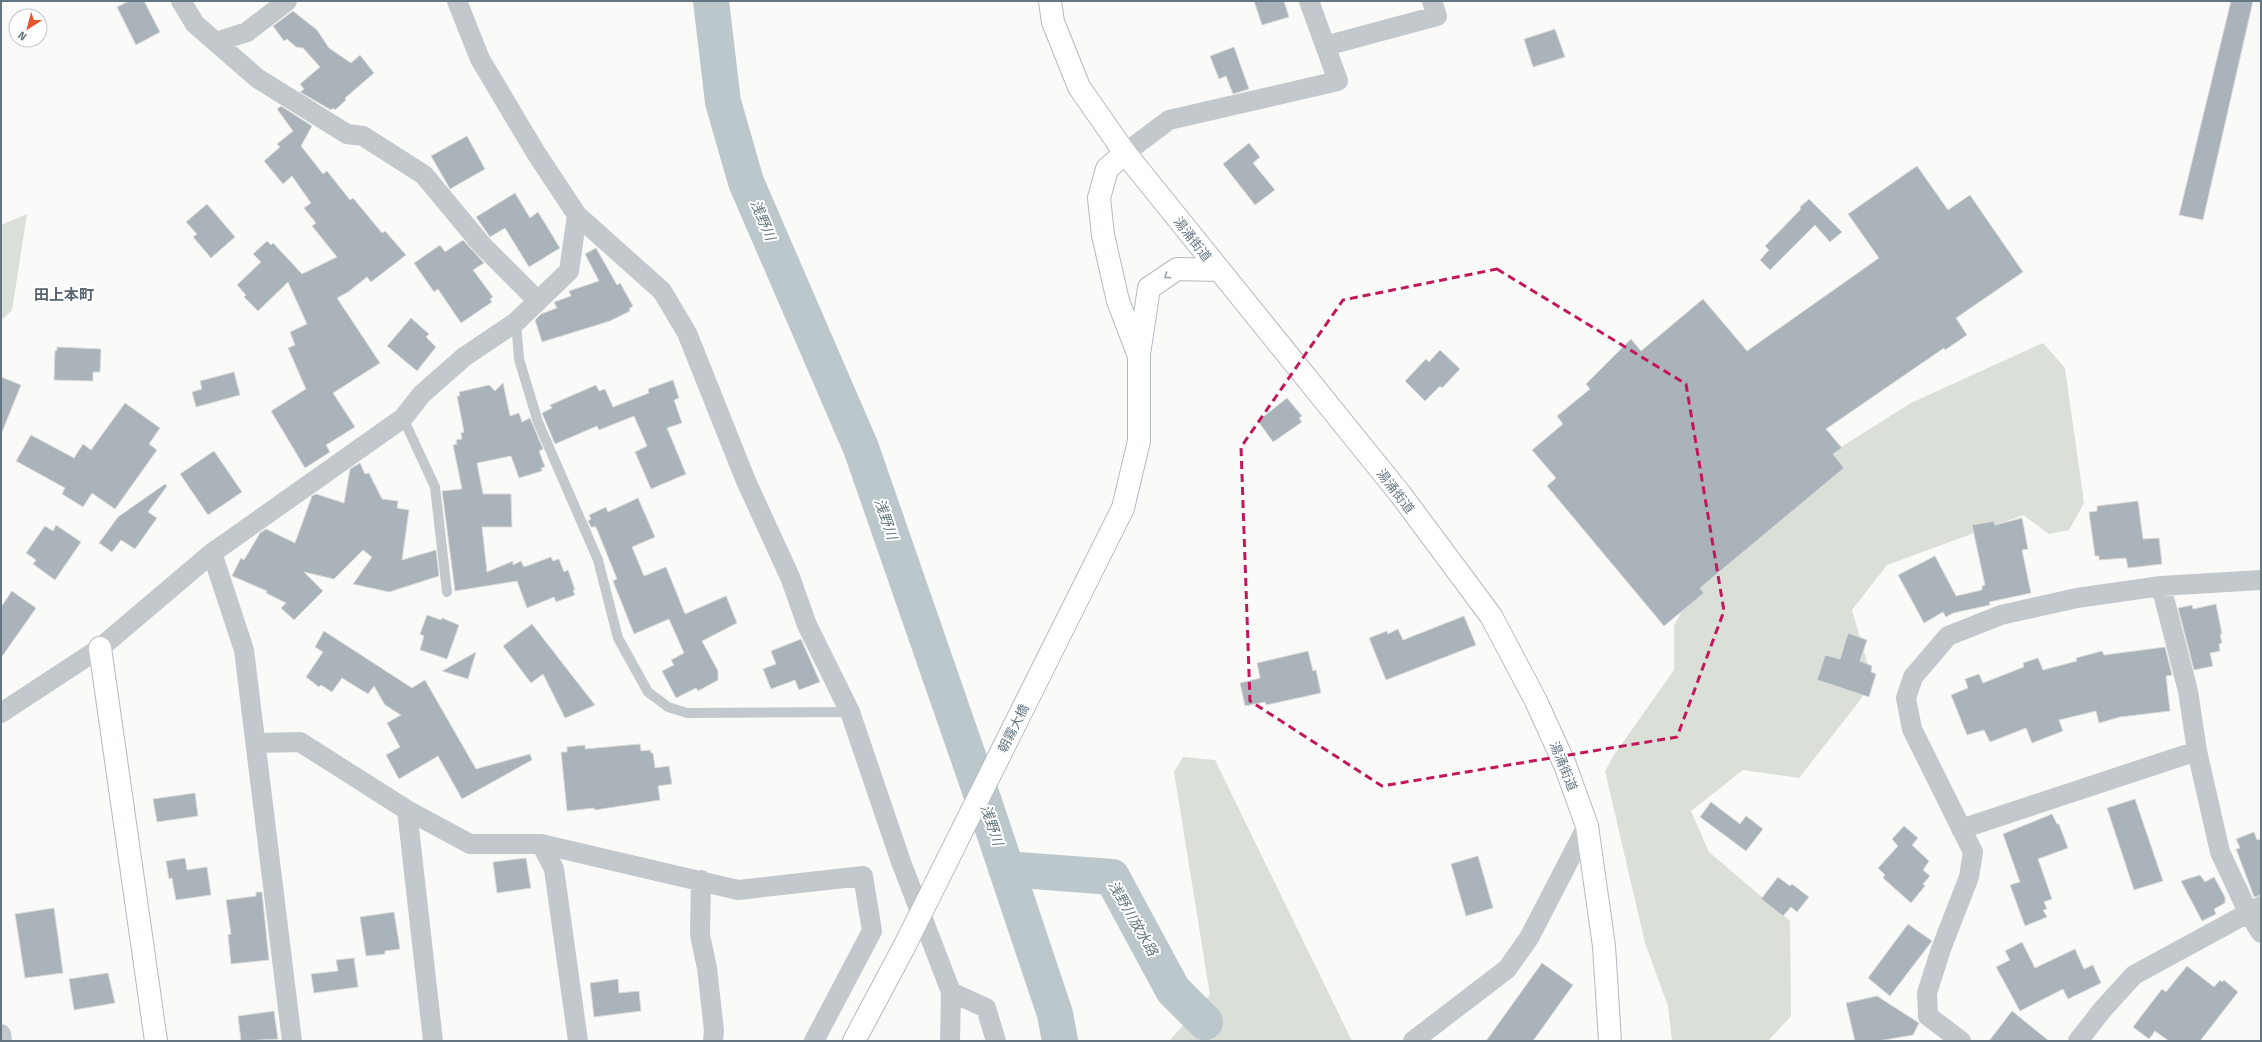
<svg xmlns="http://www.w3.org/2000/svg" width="2262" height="1042" viewBox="0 0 2262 1042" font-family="'Fira Sans','Noto Sans JP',sans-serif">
<rect width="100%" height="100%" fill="#fafaf8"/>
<!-- green -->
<path fill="#dadfd7" d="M27,214L12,310L1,321V225Z
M2043,343L2065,368L2084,503L2069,530L2049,534L2023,515L1887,565L1852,610L1870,672L1861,699L1799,778L1743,770L1691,811L1709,852L1790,921L1791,1016L1768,1041H1672L1668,1006L1645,943L1605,771L1614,755L1674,670V626L1693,590L1830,454L1911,403Z
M1183,757L1215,760L1352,1041H1169L1210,995L1174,772Z"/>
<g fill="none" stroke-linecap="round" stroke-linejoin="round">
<!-- river -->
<path stroke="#bbc7cb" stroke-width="36" d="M711,1L723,102L746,182L861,448L984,802L1055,1014L1060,1041
M1006,869L1112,877L1173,990L1205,1022"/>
</g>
<!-- building -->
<path fill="#aab3b9" stroke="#dcdcda" d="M129,1H144L160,32L136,45L117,7Z
M1254,1H1284L1289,17L1262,25Z
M2231,1H2253L2203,220L2179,215Z
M293,11L317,30L329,48L351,63L360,55L374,73L345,98L346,100L335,110L333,108L331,110L300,92L304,89L300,84L320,67L303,48L296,47L287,39L284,41L273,26Z
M1555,29L1565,57L1533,67L1524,39Z
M1234,47L1249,89L1233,94L1226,76L1219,79L1210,56Z
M281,106L312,126L301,146L323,174L327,171L350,200L353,198L382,233L385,231L406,255L371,282L367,277L348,292L337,298L380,363L333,393L355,427L326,445L330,452L305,468L271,411L306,389L288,348L295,345L290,332L307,324L288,282L258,311L244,297L246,295L237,285L261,262L253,254L267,241L271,245L273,243L302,274L337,257L312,226L316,223L304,208L311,203L292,176L283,184L264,161L280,147L277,144L293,131L277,109Z
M467,136L485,169L450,189L431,156Z
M1249,143L1260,157L1253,163L1275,190L1255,205L1223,164Z
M1917,166L1948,210L1970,195L2023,272L1956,318L1967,335L1945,350L1944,348L1826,429L1842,448L1833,454L1844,468L1700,588L1704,593L1664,626L1547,486L1556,478L1532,450L1563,424L1557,416L1590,389L1586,384L1631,339L1641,351L1703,299L1747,351L1879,258L1848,214Z
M515,193L530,218L538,212L560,248L529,267L505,228L490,237L476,217Z
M1809,199L1842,232L1830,242L1815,225L1770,270L1760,260L1769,250L1765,246L1801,209L1800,207Z
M207,204L235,237L211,258L193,237L197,234L186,222Z
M463,240L484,263L473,270L493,297L490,299L492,302L461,323L438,289L434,292L414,263L440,245L445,252Z
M596,248L617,285L620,283L633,306L629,309L630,311L610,321L542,342L535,320L541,314L557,308L554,302L571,296L569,291L599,281L585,254Z
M411,318L429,334L426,337L436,347L417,371L387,346Z
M57,347L101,349L100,372H93V381L54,380L55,351L57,350Z
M1440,350L1460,369L1442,388L1440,386L1425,401L1405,381L1426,359L1429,362Z
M234,372L240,395L196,407L192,392L202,389L200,381Z
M1,377L21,385L2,432H1Z
M673,380L679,398L674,400L682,423L667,428L686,474L651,489L635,452L647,446L634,416L599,430L597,426L555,444L542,413L552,408L550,405L596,385L599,391L605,389L613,407L649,393L648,389Z
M503,383L510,416L519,413L522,422L530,418L543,449L539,451L545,467L541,468L542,471L519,478L511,456L477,463L483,494H511L512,527H482L487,572L513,561V565L521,561L524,567L551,557L553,561L559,559L564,572L568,570L575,590H573L575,595L556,602L554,597L527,608L517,581L455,591L442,491L462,489L453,445L457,444L456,440L462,439L461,433L464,432L457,396H460L459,392L489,385L495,391Z
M1287,398L1302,416L1299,418L1302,422L1273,442L1258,421Z
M125,403L160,428L149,444L157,450L115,509L92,493L83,507L62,494L65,488L16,461L31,435L74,458L83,444L91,450Z
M214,451L242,492L208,515L180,474Z
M360,463L365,474L369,473L382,499L398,501L397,508L409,510L402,560L436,550L439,576L389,592L353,584L372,557L363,550L334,579L304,572L323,591L294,620L281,608L286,603L266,593L267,591L232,576L241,558L244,560L260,533L266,529L295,543L312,496L316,494L344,503L350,469Z
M165,484L167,486L148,512L157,518L135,549L121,540L112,552L99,543L118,517Z
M638,498L655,537L632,547L644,576L666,567L685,614L726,596L737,623L702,641L718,671V680L698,691L696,688L676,698L662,671L674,665L671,660L684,653L669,619L634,634L613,581L617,579L596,527H591L588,521L591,519L589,515L606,507L608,512Z
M2138,501L2143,539L2159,538L2162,564L2128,568L2126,558L2099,560V556H2095L2089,512L2097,511V506Z
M2022,518L2028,549L2022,550L2031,593L1989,602L1990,605L1953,613L1946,617L1943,612L1924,623L1898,575L1935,556L1956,596L1982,590V586L1985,585L1972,525L1994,521L1995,525Z
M56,525L81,542L55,580L33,564L36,560L26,553L45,526L53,531Z
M12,591L36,608L1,658V607Z
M2216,604L2222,634H2220L2222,643L2219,644L2220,651L2210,653L2213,666L2194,670L2178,608L2192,605L2193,609Z
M427,615L441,620L442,618L459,625L447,659L420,650L424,636L420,634Z
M1464,616L1476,645L1386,680L1369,638L1387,631L1388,634L1398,629L1403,640Z
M532,624L577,682L595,705L565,718L543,674L531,683L503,646Z
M324,631L412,688L425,680L476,769L530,754L532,760L462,799L438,756L399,779L386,755L400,747L387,723L401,715L385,705L374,686L368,694L342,678L332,692L321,685L319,687L306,677L323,652L315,647Z
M1848,633L1867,640L1860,661L1872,666L1871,672L1876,674L1869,697L1817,680L1825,655L1840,659Z
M801,639L820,682L799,690L795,680L771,689L763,669L776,664L771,651Z
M2165,647L2172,675L2166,676L2170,711L2120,717L2099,723L2096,711L2059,720L2063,731L2032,743L2026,728L1990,742L1984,730L1967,735L1951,695L1968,688L1965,679L1979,674L1983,683L2024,667L2023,663L2038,658L2043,670L2077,661L2076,658L2102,651L2104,655Z
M1308,651L1313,671L1316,670L1321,693L1266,705L1265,702L1245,706L1240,683L1260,678L1257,663Z
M476,652L468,679L442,671Z
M640,744L641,751L650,750L651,753H653L655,768L669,766L672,784L658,786L660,800L595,810L594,808L567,811L561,752H567V747L585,745V749Z
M195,793L198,816L157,822L153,799Z
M2135,799L2163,881L2134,890L2107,808Z
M1711,802L1740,824L1746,816L1763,829L1746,851L1700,817Z
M2052,814L2057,824H2059L2068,848L2038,859L2052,899L2044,902L2047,909L2043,910L2047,917L2025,926L2010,885L2020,882L2003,834Z
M1904,826L1918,838L1912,845L1929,861L1923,870L1930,876L1923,884L1925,886L1911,903L1883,878L1885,875L1878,868L1898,846L1892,839Z
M2254,832L2257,840L2261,839V895L2254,897L2236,849L2240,848L2236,839Z
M1478,856L1493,908L1466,916L1451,864Z
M185,858L187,870L207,867L211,895L176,900L172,878L169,879L166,861Z
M526,858L531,888L497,893L493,862Z
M2200,875L2205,882L2214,877L2225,897V903L2214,909L2216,914L2202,921L2181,881Z
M1778,877L1790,886L1792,884L1809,897L1797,912L1791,907L1783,916L1761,899Z
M256,892H262L269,960L231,964L228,935L231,934L226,900L256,896Z
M54,908L63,973L25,978L15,914Z
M394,912L400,949L385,951V954L366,956L360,917Z
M1908,924L1932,941L1890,996L1868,978Z
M2022,942L2035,968L2075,949L2084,969L2093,965L2101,983L2068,999L2063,989L2020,1011L1996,967L2010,960L2005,951Z
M354,958L358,987L314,993L311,974L338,971L336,960Z
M1542,963L1573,985L1533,1041H1486Z
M2187,966L2214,987L2220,980L2222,982L2224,980L2238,992L2200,1041H2169L2155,1031L2149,1039L2133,1027L2162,989L2166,992Z
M108,973L115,1003L74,1010L69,979Z
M618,979L619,993L639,991L641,1011L594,1017L590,983Z
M1877,996L1919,1023L1913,1035L1878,1041H1855L1846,1003Z
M274,1011L278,1039L241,1041L238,1016Z
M2012,1011L2049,1041H1989Z"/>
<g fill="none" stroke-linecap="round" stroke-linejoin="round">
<defs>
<path id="secondary" d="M1139,354L1149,288L1177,269L1218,270
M1123,508L1139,441V356L1118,301L1103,235L1099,198L1107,169L1125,153
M100,648L156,1041
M854,1041L904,947"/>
<path id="primary" d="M1050,1L1053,22L1079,87L1125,153L1401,495L1491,616L1536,701L1565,765L1587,826L1604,946L1610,1041"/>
</defs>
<!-- secondary casing -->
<use href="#secondary" stroke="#b3babf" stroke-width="24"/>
<!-- primary casing -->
<use href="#primary" stroke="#b5babe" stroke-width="24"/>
<!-- lane -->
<path stroke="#c3c8cc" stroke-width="10" d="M516,322L519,359L538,422L598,560L618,638L648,692L668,707L687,713L850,712
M403,418L435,487L447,592"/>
<!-- street -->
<path stroke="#c3c8cc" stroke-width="20" d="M181,1L195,24L257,78L347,134L363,136L424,175L482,245L537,300
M457,1L480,59L536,153L577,215L662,291L687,333L746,481L790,577L807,625L850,712L901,862L951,992L950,1041
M216,42L247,32L287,1
M1325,46L1437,16L1432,1
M1125,153L1169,120L1338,81L1309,1
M212,553L244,650L292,1041
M2161,586L2188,691L2197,751L2220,852L2249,914L2261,933
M1,713L100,648L212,553L403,418L422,394L464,357L516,322L569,271L577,215
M257,743L300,742L407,810L470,844H541L738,890L863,876L872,931L814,1041
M407,810L433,1041
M1961,829L2197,751
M541,844L554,869L578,1041
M701,880L700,935L707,968L714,1031L713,1041
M951,992L986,1008L996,1041
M1,1034L2,1041
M1413,1041L1507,969L1529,938L1587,826
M1961,1041L1928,1016L1927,993L1941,949L1969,877L1973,852L1912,729L1906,698L1913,677L1948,636L2001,615L2077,598L2161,586L2261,580
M2078,1041L2103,1009L2134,975L2261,906"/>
<!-- secondary -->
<use href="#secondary" stroke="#fff" stroke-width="22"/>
<!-- primary -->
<use href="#primary" stroke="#fff" stroke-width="22"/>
<defs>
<path id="secondary-bridge" d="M904,947L1123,508"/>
</defs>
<!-- secondary-bridge casing -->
<use href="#secondary-bridge" stroke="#b3babf" stroke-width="24" stroke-linecap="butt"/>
<!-- secondary-bridge -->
<use href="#secondary-bridge" stroke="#fff" stroke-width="22"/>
</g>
<!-- one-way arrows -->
<defs><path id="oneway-chevron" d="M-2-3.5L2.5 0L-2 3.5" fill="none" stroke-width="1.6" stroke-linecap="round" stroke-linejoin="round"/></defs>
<use stroke="#939fa8" href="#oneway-chevron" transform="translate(1167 276) rotate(146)"/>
<!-- marked area -->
<path fill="none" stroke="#c2185b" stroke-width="3" stroke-dasharray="8 5" stroke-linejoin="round" d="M1497,269L1686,384L1724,611L1677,737L1382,786L1250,701L1241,447L1343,300Z"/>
<g text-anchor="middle" stroke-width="4" stroke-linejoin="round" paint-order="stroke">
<!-- street labels -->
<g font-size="13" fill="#657683" stroke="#fff">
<text transform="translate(1193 239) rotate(52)" y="5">湯涌街道</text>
<text transform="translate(1396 491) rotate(52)" y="5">湯涌街道</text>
<text transform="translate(1013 728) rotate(-63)" y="5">朝霧大橋</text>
<text transform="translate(1564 766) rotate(68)" y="5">湯涌街道</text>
</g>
<!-- water labels -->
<g font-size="14" font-style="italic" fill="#60757c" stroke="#fff">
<text transform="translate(763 220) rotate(67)" y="5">浅野川</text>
<text transform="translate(886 519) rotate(71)" y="5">浅野川</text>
<text transform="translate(992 825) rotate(71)" y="5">浅野川</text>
<text transform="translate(1133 918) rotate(60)" y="5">浅野川放水路</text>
</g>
<!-- quarter labels -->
<g font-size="15" font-weight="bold" fill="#57646e" stroke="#fff">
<text x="64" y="300">田上本町</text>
</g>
</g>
<!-- border -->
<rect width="2262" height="1042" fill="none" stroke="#657683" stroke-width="4"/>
<!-- north arrow -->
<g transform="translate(28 28) rotate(216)"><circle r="19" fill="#ffffff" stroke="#c1c8cd"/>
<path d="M0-3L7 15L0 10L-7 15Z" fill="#e4572e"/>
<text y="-6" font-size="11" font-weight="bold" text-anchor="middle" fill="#657683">N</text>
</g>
</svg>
